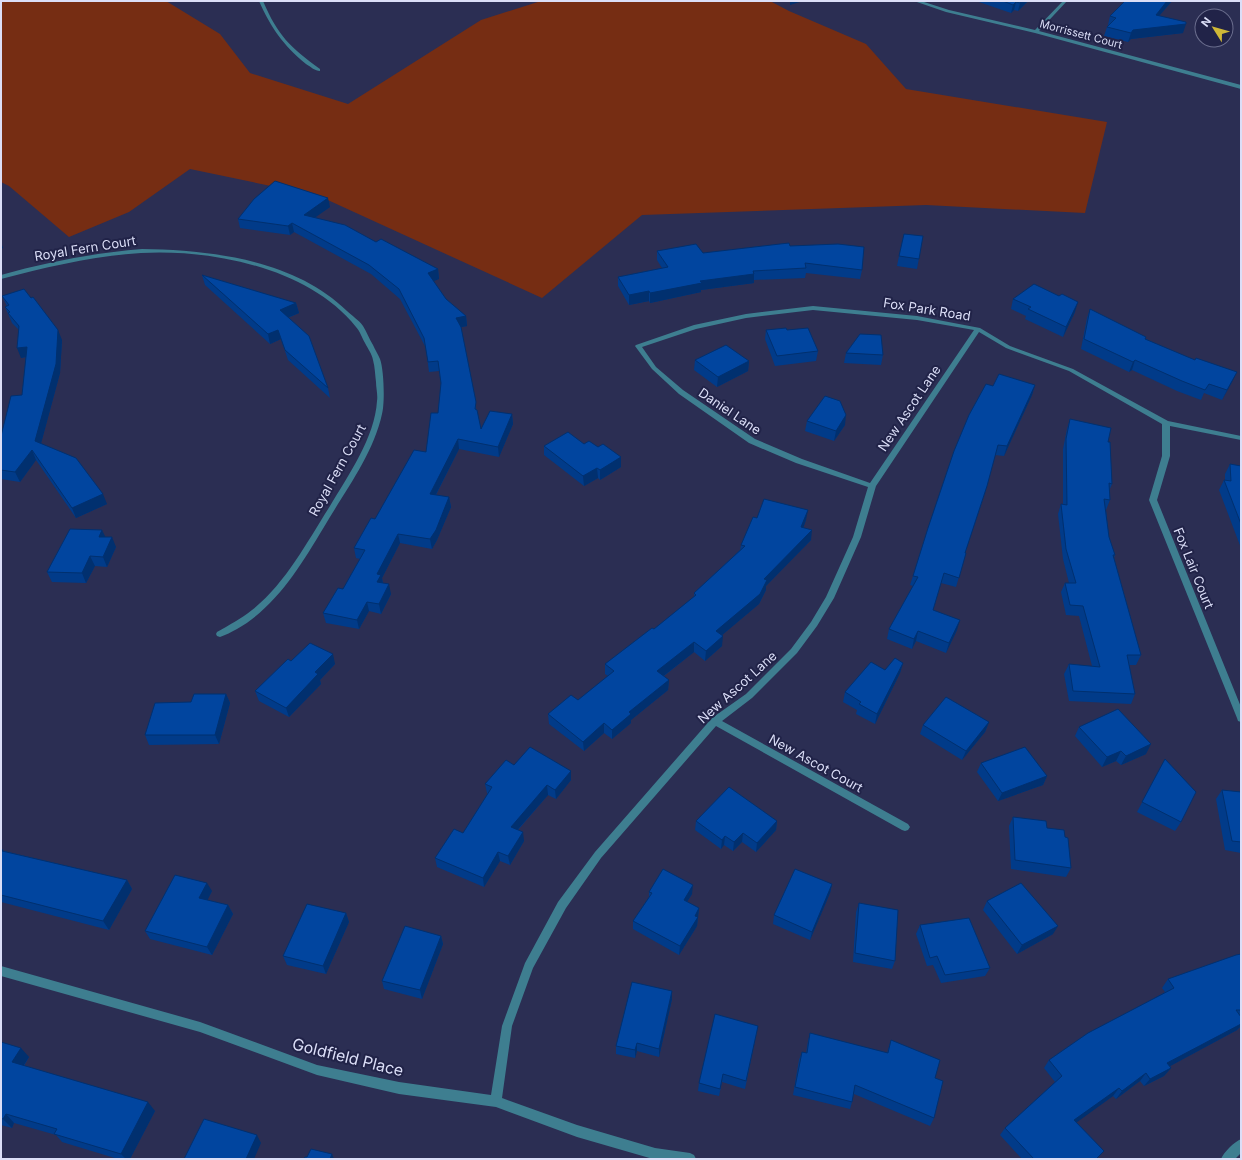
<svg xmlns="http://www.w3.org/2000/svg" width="1242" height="1160" viewBox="0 0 1242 1160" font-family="Inter,sans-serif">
<rect width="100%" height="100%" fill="#2b2e53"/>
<!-- green -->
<path fill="#762d13" d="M1,1H166L220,34L250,73L348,104L481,20L541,1H770L789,11L866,44L906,89L1107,122L1085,213L926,205L642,215L542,298L319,196L190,169L129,212L69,237L9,186L1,182Z"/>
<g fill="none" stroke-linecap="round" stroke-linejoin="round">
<!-- street -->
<path fill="#3e7e90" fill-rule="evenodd" d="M259,1H263C278,36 290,47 320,69V71C315,71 311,67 306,64C283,45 271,28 259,1Z
M914,1H921L949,10L1035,30L1063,1H1067L1039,31L1241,85V89L1035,33L946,12Z
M142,249C212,250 295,260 347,311C352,316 359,320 363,326C367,332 369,339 373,345C375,350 378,354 380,359C384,370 385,403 382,414C373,455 345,491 324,527C301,565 277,606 237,629C231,632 226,635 220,637L217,636L216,634L217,632C229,625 241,619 252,610C286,583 307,542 330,506C348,476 375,437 377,401C378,395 376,388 376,382C375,375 375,367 373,360C372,354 368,349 365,343C362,338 360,331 356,327C309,268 212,249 141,253C93,256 47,267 1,279V275C47,262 94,253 142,249Z
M813,306L917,316L980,328L1010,346L1073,369L1168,421L1241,436V440L1170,426V456L1157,500L1241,707V722L1238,721L1237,718L1149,500L1162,456V424L1069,371L1006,348L979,332L876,486L861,537L834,598L817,626L797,653L752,698L722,721L908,824L910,827L908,830L905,831L902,830L716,726L601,858L566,908L533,968L512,1026L502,1098L577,1125L655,1148L690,1153L694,1155L696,1159H653L577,1137L496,1107L399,1094L317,1075L200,1032L1,976V966L200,1022L317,1065L399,1082L491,1095L502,1026L525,963L558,902L595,852L712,718L746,694L791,649L811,622L826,597L853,537L868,487L796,463L749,443L679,394L652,369L635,346L636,345L694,325L746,314ZM813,310L917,320L974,330L870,483L802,459L755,439L683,390L656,367L642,347L696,329L746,318Z
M1241,1139V1153L1235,1159H1221C1224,1152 1234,1142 1241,1139Z"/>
</g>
<!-- wall -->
<path fill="#013b89" d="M976,1H1028L1018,11L1014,10L1011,13Z
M1125,1H1172L1159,16L1183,33L1131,39L1128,42L1104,36L1107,27L1109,25H1108L1110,16Z
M330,207L315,217L376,242L438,269L439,279L433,281L446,299L466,316L467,326L461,327L476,402V410L481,429L512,414L513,424L499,457L459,449L436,495L449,497L451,507L437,540L432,549L400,543L382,578L383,583L391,594L381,614L369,611L359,629L326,623L323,613L343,589L360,559L356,558L354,548L375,519L426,452L438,413L441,384L439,371L429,372L426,348L400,299L371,274L294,232L290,235L240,228L238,219Z
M923,236L917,269L897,266L899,256Z
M790,246L862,270L860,279L806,273L805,278L754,280V283L701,290V292L650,303L649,301L629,305L618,286V277L662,268L657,260V251L703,253Z
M202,275L296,303L299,313L288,318L328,388L330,398L288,360L281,339L270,344L205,285Z
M2,296L62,340L60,373L41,443L107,504L76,518L36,460L20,482L1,479V436L22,395L26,357L21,358L19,330L12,323L5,307L7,306Z
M1013,299L1075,312L1063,337L1025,319L1026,316L1011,309Z
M1090,309L1146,339L1232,382L1222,400L1204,393L1201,400L1177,391L1132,370L1129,372L1081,349L1087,318Z
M766,330H787L818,351L816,361L775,366L765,339Z
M846,353L883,355L881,365L844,363Z
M695,360L749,361L748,371L717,387L694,370Z
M1035,385L1032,395L1004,456L995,455L984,496L965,553H966L956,587L941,583L933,610L957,630L946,653L916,641L912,649L887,639L889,629L913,586L910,585L913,576Z
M1070,419L1108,442L1112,484L1109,491L1110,500L1106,510L1109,537L1115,555L1114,558L1141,655L1136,665H1129L1135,694L1131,704L1069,701L1064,674L1069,664L1092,666L1079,616L1066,615L1061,592L1065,583H1069L1063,559L1058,514L1061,504H1063V449L1067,429Z
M807,421L845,425L834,441L805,431Z
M584,444L621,467L600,480L598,478L584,486L544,455V446Z
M1230,464L1241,466V548L1219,490L1224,480H1225V474Z
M757,518L806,520L803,528L811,540L766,586V590L759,604L722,635V646L705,661L694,652L664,676L669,680L668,690L631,720V723L612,739L604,733L584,751L549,724L548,714L578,700L608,676L605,674V664L654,629L694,597V593L740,550L741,545Z
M105,537L116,547L107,567L95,566L86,583L52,582L47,572Z
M291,661L335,664L320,680L321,684L289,717L259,701L255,691Z
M903,663L900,673L875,724L856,714L857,710L843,702L845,692L885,670Z
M226,694L230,703L219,744L149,745L145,735L191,702Z
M989,722L985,732L962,760L920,734L923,725Z
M1079,727L1146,754L1121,765L1116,761L1102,767L1075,736Z
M1165,759L1181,822L1175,831L1137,812Z
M981,763L1047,776L1043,785L998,801L977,772Z
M514,765L571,780L556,799L548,795L518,830L524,841L510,865L500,861L484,887L437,867L435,858L463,833L488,794L487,793L485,784Z
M1222,790L1241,792V853L1225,850L1216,799Z
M1013,817L1047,828L1065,837L1071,868L1066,877L1011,869L1009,826Z
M696,821H777L776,830L756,852L742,842L733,851L724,845L721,849L695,830Z
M1,849L4,851L127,880L132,889L109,930L1,902Z
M832,884L830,893L810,940L773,924L774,915Z
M212,891L207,900L228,905L233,914L212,955L150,939L145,931Z
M649,892L692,894L687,902L699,908L697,926L679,955L633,929V921L649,897Z
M987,901L1053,934L1017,954L983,910Z
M859,903L895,961L892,969L853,962L856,912Z
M346,913L349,922L326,974L287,965L283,956Z
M920,925L990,968L985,976L941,983L933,965L927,966L916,934Z
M441,936L443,944L422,999L384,989L382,981Z
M1241,954V1026L1237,1030L1170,1066L1171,1068L1164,1076L1144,1086L1140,1081L1116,1099L1113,1096L1076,1122L1104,1151L1097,1159H1022L1000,1135L1005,1128L1055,1082L1044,1068L1049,1060L1165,992L1162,988L1168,979Z
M672,991V999L659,1057L637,1051L635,1058L616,1054V1046Z
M758,1026L745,1089L722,1082L719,1096L698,1091L699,1083Z
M810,1033L887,1053L891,1040L935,1078L934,1118L930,1126L854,1094L852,1102L850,1109L793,1095L799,1060L802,1052L806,1053L808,1041Z
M1,1042L29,1057L24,1066L155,1111L130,1159H118L62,1142L56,1135L14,1123L12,1128L1,1125Z"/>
<!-- shaded-wall -->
<path fill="#01306f" d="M790,1H803L790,5Z
M1022,1H1028L1018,11L1020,3Z
M1167,1H1172L1153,23L1156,15Z
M1016,2L1014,10L1011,13L1013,5Z
M1186,24L1183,33L1131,39L1128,42L1131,33L1133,30Z
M328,198L330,207L306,224L304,215Z
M292,223L294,232L290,235L288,226Z
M1,242L3,248L1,249Z
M438,269L439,279L429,283L428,273Z
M754,274V283L701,290V292L650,303V293L700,281Z
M649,291V301L629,305V295Z
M1078,302L1075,312L1063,337L1066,327Z
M296,303L299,313L282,320L280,310Z
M466,316L467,326L457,328L456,318Z
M58,330L62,340L60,373L39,451L35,441Z
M278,330L281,339L270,344L268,334Z
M27,347L31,356L21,358L17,348Z
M1135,360L1132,370L1129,372L1133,362Z
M749,361L748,371L717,387L718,377Z
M1237,372L1232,382L1222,400L1227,390Z
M1035,385L1032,395L1004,456L1007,446Z
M512,414L513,424L499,457L498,447Z
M846,415L845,425L834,441L836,431Z
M458,439L459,449L431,504L430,494Z
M32,450L36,460L20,482L15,472Z
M621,457V467L600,480V470Z
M597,468L598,478L584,486L583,476Z
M103,494L107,504L76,518L72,508Z
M449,497L451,507L437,540L432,549L430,539Z
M808,510L806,520L800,537L801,527Z
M102,530L107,540L99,537Z
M812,530L811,540L766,586V590L759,604L715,641L716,631L764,579Z
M398,534L400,543L382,578L383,584L377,582V574Z
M112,537L116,547L107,567L103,557Z
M90,556L95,566L86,583L82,573Z
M389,584L391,594L381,614L379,604Z
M367,602L369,611L359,629L357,620Z
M960,620L957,630L946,653L949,643Z
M918,631L916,641L912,649L914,639Z
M723,636L722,646L705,661L706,651Z
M694,642V652L657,681V671Z
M333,654L335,664L320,680L321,684L289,717L286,708L315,672Z
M903,663L900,673L875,724L877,714Z
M669,680L668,690L631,720V723L612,739V730L629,712Z
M226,694L230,703L219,744L215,735Z
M989,722L985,732L962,760L966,751Z
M604,723V733L584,751L583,742Z
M1151,744L1146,754L1121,765L1126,756Z
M1121,751L1116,761L1102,767L1107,757Z
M571,771V780L556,799L555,790Z
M1047,776L1043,785L998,801L1002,793Z
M547,785L548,795L512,836L511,827Z
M777,821L776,830L756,852L757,843Z
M523,832L524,841L510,865L508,856Z
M743,833L742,842L733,851L734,842Z
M725,836L724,845L721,849L722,840Z
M498,852L500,861L484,887L483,878Z
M127,880L132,889L109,930L103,921Z
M207,883L212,891L204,907L199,898Z
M832,884L830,893L810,940L812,932Z
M693,885L692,894L683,908L684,900Z
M228,905L233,914L212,955L207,947Z
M699,908L697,926L679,955L680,946Z
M346,913L349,922L326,974L323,966Z
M1058,926L1053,934L1017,954L1022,945Z
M441,936L443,944L422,999L420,990Z
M672,991V999L659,1057V1049Z
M1241,1024V1026L1237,1030L1161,1071L1167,1063Z
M637,1043V1051L635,1058V1050Z
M21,1048L29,1057L20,1071L12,1062Z
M1171,1068L1164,1076L1144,1086L1150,1079Z
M1146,1073L1140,1081L1116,1099L1122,1091Z
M1119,1088L1113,1096L1069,1128L1074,1120Z
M148,1102L155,1111L130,1159H126L121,1154Z
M6,1114L14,1123L12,1128L3,1119Z
M257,1135L261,1143L254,1159H246Z
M332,1154L334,1159H330Z"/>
<!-- building -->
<path fill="#01459f" stroke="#01306f" d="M1003,1H1022L1020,3L1016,2L1013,5Z
M1125,1H1167L1156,15L1186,22V24L1133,30L1131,33L1107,27L1116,18L1110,16Z
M275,181L328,198L304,215L345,225L376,242L381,239L438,269L428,273L446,299L466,316L456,318L461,327L476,402L475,409L477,410L481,429L490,411L512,414L498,447L458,439L430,494L449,497L436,530L430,539L398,534L377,574L381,575L377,582L389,584L379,604L367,602L357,620L323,613L338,588L343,589L365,550L354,548L371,518L375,519L414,450L426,452L431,413H438L441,383L438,361L428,362L424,338L399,289L369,265L292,223L288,226L238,219L254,199Z
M904,234L923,236L919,259L899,256Z
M789,243L790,246L838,244L864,247L862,270L805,263L806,268L753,271L754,274L700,281L702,283L650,293L649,291L629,295L618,277L668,267L657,251L696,244L703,253L780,244Z
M202,275L296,303L280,310L309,336L328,388L285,350L278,330L268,334Z
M1034,284L1059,296L1062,294L1078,302L1066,327L1028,309L1031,307L1013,299Z
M24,289L31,298L33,297L58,330L56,364L35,441L76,458L103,494L72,508L32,450L15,472L1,470V436L11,396L22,395L27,347L17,348L19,326L8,313L10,312L5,307L9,305L2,296Z
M1090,309L1146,337L1145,339L1195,360L1196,358L1237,372L1227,390L1209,384L1205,390L1182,381L1135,360L1133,362L1084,339Z
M786,328L787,330L808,328L818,351L777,356L766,330Z
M860,334L881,335L883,355L846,353Z
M726,345L749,361L718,377L695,360Z
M999,374L1035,385L1007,446L998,445L987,486L965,553H966L959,578L944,573L933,610L960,620L949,643L918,631L914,639L889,629L918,577L913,576L928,528L954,451L969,415L986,384L993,386Z
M825,396L840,401L846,415L836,431L807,421Z
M1070,419L1111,428L1108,442H1110L1112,484L1109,483L1110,500L1104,499L1109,537L1115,555H1113L1141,655H1127L1135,694L1073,691L1069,664L1100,667L1083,606L1070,605L1065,583H1076L1066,549L1061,504L1067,505L1066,439Z
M568,432L584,444L589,441L598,447L603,444L621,457L600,470L597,468L583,476L544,446Z
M1230,464L1241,466V524L1224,480L1231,481Z
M764,499L808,510L801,527L812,530L764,579L767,580L760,594L716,631L723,636L706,651L694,642L657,671L669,680L629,712L631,714L612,730L604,723L583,742L548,714L571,695L578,700L614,671L605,664L652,628L654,629L696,595L694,593L745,546L741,545L753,517L757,518Z
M70,529L102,530L99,537H112L103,557L90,556L82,573L47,572Z
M310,643L333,654L315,672L318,674L286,708L255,691L288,659L291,661Z
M895,658L903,663L877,714L859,704L861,702L845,692L871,662L885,670Z
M194,694H226L215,735H145L155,703L191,702Z
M946,697L989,722L966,751L923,725Z
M1118,709L1151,744L1126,756L1121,751L1107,757L1079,727Z
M530,747L571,771L555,790L547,785L511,827L523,832L508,856L498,852L483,878L435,858L454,829L463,833L492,787L485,784L506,760L514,765Z
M1025,747L1047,776L1002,793L981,763Z
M1165,759L1196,792L1181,822L1142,802Z
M729,787L777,821L757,843L743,833L734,842L725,836L722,840L696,821Z
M1222,790L1241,792V842L1232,841Z
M1013,817L1046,821L1047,828L1064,830L1065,837L1068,838L1071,868L1015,860Z
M1,849L3,850L2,851L127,880L103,921L1,895Z
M663,869L693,885L684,900L699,908L695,916L698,917L680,946L633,921L652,893L649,892Z
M795,869L832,884L812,932L774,915Z
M175,875L207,883L199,898L228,905L207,947L145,931Z
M1021,883L1058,926L1022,945L987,901Z
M859,903L898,910L895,961L855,953Z
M307,904L346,913L323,966L283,956Z
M969,918L990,968L945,975L937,956L930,958L920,925Z
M405,926L441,936L420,990L382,981Z
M1241,954V1010H1236L1241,1017V1024L1167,1063L1171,1068L1150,1079L1146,1073L1122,1091L1119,1088L1074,1120L1104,1151L1096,1159H1034L1005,1128L1062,1076L1049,1060L1088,1033L1174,988L1168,979L1236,955Z
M632,982L672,991L659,1049L637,1043L635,1050L616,1046Z
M715,1014L758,1026L746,1081L723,1074L720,1089L699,1083Z
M810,1033L888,1053L891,1040L940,1060L935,1078L943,1081L934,1118L855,1085L852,1102L795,1087L802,1052L807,1053Z
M1,1042L21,1048L12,1062L148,1102L121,1154L54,1134L57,1129L6,1114L3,1119L1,1118Z
M204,1119L257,1135L246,1159H184Z
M311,1149L332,1154L330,1159H332H304L305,1157H307Z"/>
<g text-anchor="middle" stroke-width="4" stroke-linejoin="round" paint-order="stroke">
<!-- far-street labels -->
<g font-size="11" fill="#dbdef7" stroke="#212348">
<text transform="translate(1081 34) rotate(15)" y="4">Morrissett Court</text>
</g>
<!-- street labels -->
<g font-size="13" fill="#dbdef7" stroke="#212348">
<text transform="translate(85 248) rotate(-9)" y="5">Royal Fern Court</text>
<text transform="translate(927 309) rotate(9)" y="5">Fox Park Road</text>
<text transform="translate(909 408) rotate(-56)" y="5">New Ascot Lane</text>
<text transform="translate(730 411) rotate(34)" y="5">Daniel Lane</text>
<text transform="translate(337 470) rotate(-61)" y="5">Royal Fern Court</text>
<text transform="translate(1194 568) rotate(68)" y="5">Fox Lair Court</text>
<text transform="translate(737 687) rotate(-42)" y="5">New Ascot Lane</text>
<text transform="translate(816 763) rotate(29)" y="5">New Ascot Court</text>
</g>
<!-- near-street labels -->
<g font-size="16" fill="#dbdef7" stroke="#212348">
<text transform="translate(348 1057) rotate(14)" y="6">Goldfield Place</text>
</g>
</g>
<!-- border -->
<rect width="1242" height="1160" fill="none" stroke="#dbdef7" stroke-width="4"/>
<!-- north arrow -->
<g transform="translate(1214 28) rotate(307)"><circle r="19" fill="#212348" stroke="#6b6e8e"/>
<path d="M0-3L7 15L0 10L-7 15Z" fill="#cfb837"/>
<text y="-6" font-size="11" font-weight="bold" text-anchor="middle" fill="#dbdef7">N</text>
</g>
</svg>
